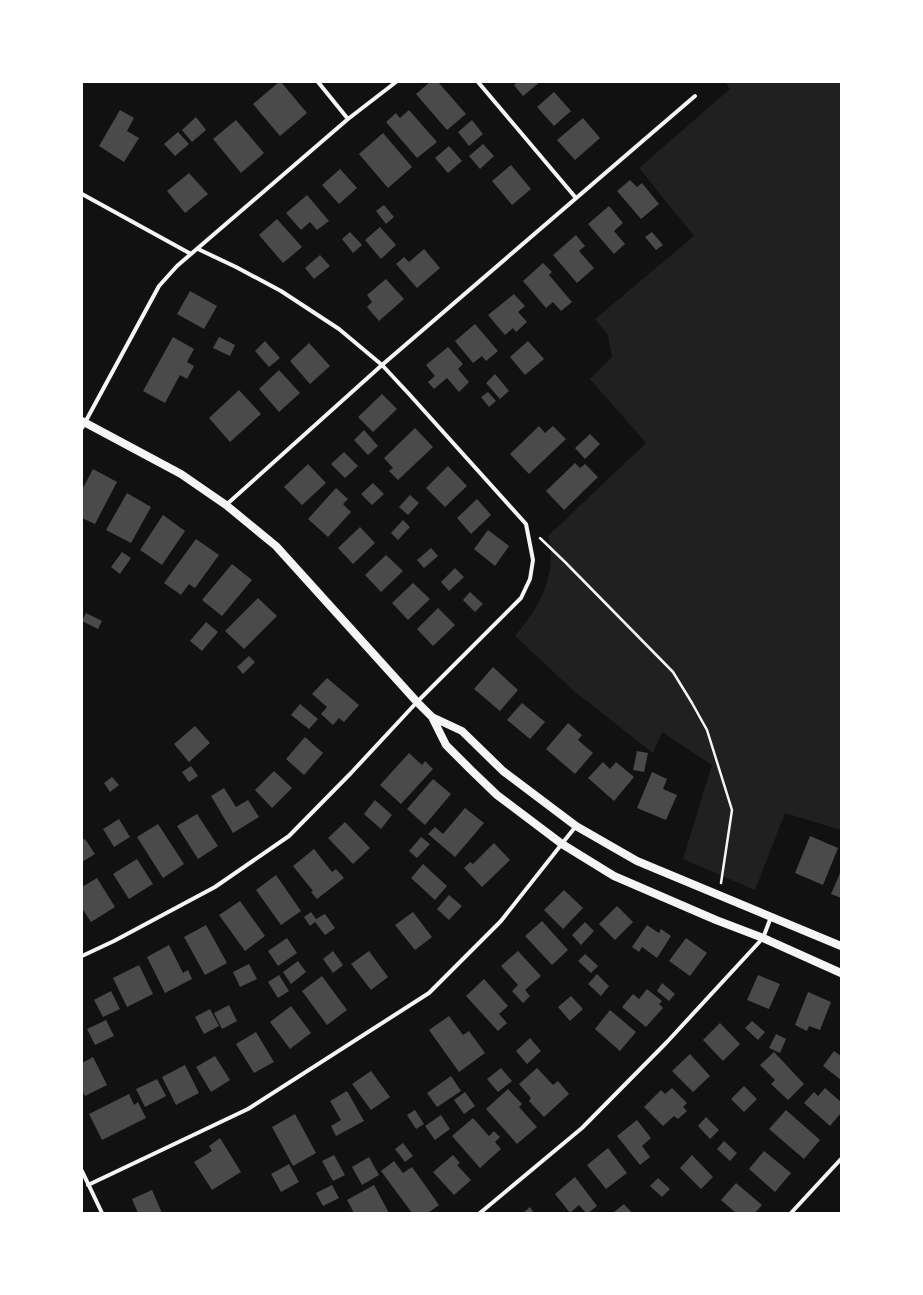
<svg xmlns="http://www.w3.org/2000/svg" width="923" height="1295" viewBox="0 0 923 1295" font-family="'Nunito Sans',sans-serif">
<rect width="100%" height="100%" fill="#111"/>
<!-- green -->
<path fill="#202020" d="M725,82H841V830L785,813L755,890L683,859L712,765L662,732L653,753L574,691L515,636C534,613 550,589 551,558C551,551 549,543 548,536L646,443L590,379L612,357L608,335L595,319L694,236L639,168L730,89Z"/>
<!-- building -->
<path fill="#4a4a4a" d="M279,82H281L307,113L280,136L253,104Z
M430,82H438L466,114L447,130L416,94Z
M517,82H540L523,96L514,85Z
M554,92L571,111L554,126L537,107Z
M120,110L134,118L127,131L139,138L124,162L99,146Z
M409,110L437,142L417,158L386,122L396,113L400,118Z
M196,117L206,130L192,142L182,130Z
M583,118L600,138L575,160L557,140Z
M236,120L264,153L241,173L213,139Z
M472,120L483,134L469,146L458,132Z
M178,132L189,144L175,156L164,144Z
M383,133L412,167L388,188L359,154Z
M483,144L494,156L480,169L469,156Z
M449,146L462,161L448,173L435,158Z
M511,165L531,189L512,205L492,181Z
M340,169L357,188L339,204L322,185Z
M189,173L208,194L185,213L167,191Z
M630,180L637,187L642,183L659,204L641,219L617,191Z
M307,195L329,221L317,230L310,222L301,230L286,213Z
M384,205L394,217L386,224L376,211Z
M609,206L623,223L614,231L625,244L614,254L588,224Z
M277,219L302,247L283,263L259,235Z
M380,227L396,245L381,259L365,240Z
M350,232L362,245L353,253L342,239Z
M652,232L663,245L656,250L645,237Z
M576,235L585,246L579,251L594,268L577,283L553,255Z
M424,249L440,268L417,288L396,264L404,257L409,262Z
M320,255L330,266L314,279L305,268Z
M543,263L552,272L549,275L572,302L561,311L553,302L546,308L523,281Z
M386,279L404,299L379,321L367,307L372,302L367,295Z
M190,291L217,306L204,329L177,314Z
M514,294L525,306L518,312L527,322L516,332L513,328L505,335L488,315Z
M475,324L498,351L486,361L482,356L473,363L455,341Z
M173,337L194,349L187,362L194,366L187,379L180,375L165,403L143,391Z
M219,337L235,345L230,356L213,348Z
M265,341L280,358L269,367L255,351Z
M528,341L544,359L525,375L510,357Z
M309,343L330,366L310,384L290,361Z
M448,347L463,364L458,369L469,382L459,392L447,378L434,389L428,382L435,376L426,365Z
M279,370L300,393L279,412L259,389Z
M495,374L509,391L500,399L486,383Z
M239,390L261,414L230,442L209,418Z
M488,392L496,401L489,407L481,397Z
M382,394L397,409L373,432L358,417Z
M539,426L545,433L553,426L566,439L529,474L510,454Z
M415,428L433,447L398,480L389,471L393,468L384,458Z
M364,430L378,446L368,455L354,440Z
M590,434L600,444L585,459L575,448Z
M344,452L358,466L345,478L331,464Z
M575,463L580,468L585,464L598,477L564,510L546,491Z
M308,464L326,483L302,505L284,487Z
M448,466L467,486L445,507L426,488Z
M93,469L117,482L95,524L82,518V490Z
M373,483L384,494L372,505L361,494Z
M336,488L348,499L343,504L351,512L328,537L308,519Z
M127,493L151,507L131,543L106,530Z
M410,495L419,503L408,515L399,507Z
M477,499L491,515L471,534L457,518Z
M163,515L185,531L162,565L140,550Z
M403,520L410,527L398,540L391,533Z
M360,527L375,543L353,564L338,548Z
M488,530L509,546L495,566L474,549Z
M196,539L219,555L195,588L189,584L181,595L164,583Z
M431,548L438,556L424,568L417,560Z
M122,552L131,558L120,574L111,567Z
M386,555L403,571L381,592L365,575Z
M232,564L252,580L222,616L202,600Z
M455,568L464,577L449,591L441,582Z
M413,583L430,599L408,620L392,603Z
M470,592L483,604L475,612L463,600Z
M258,598L277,616L244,649L225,631Z
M438,608L455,625L433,646L417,629Z
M86,613L102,621L98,629L82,621Z
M206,622L218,632L202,651L190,641Z
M249,656L255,662L243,674L237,667Z
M493,667L518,690L500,711L474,689Z
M327,678L359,705L344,722L339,718L333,725L321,714L327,707L312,694Z
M522,703L545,722L530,739L507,720Z
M300,704L318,719L309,729L291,715Z
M568,723L582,735L578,740L593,753L575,774L546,749Z
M195,726L210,743L189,762L174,744Z
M305,737L323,753L304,775L286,759Z
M637,751L648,753L644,772L633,770Z
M409,753L422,765L425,761L433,769L401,804L380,785Z
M603,762L610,769L616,762L634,777L614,801L588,778Z
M191,766L198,776L189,782L182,772Z
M274,771L292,788L272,808L255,790Z
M652,772L667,779L663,789L677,795L666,820L637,808Z
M112,777L119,785L110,792L104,783Z
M433,779L451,794L425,825L407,809Z
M224,788L236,807L248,800L259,817L233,833L211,796Z
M375,800L392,815L381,829L364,814Z
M465,808L484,823L455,857L428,834L435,827L443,834Z
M197,814L218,846L198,859L177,826Z
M119,819L130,837L114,847L103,829Z
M345,822L370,848L353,864L328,838Z
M158,824L184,864L163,878L137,837Z
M810,836L838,848L823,885L795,873Z
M421,837L430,844L417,858L409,851Z
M85,839L95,854L82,862V840Z
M494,843L510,860L482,887L464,868L470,862L473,864Z
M314,849L332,872L336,869L344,878L317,899L311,892L313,891L293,866Z
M137,859L153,884L129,899L113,874Z
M423,864L447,886L435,900L411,878Z
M841,871V898L831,894Z
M276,875L301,911L281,925L256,890Z
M97,878L115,907L91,922L82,908V887Z
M564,890L583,908L563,929L544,910Z
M449,895L462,906L449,920L437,909Z
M240,901L265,936L245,951L219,915Z
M617,906L633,922L615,940L599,924Z
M311,912L316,919L325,914L335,928L325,935L315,922L310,926L304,917Z
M413,912L432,937L415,950L395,925Z
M542,921L568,950L552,965L525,936Z
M585,922L594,931L581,945L572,935Z
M206,925L227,963L205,975L184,937Z
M647,925L659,933L661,929L671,936L657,958L642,947L639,952L632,947Z
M287,938L297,953L278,966L268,951Z
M686,938L707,953L690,976L669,961Z
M169,945L183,973L188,970L192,979L165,993L147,957Z
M333,951L343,965L333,973L323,959Z
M369,951L388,977L371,990L351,964Z
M518,951L541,976L525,990L530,996L523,1003L512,991L518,985L501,966Z
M585,954L598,966L591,973L578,961Z
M298,961L306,972L291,984L283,972Z
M249,964L257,979L240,987L233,972Z
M139,965L153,994L127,1007L113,978Z
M597,974L609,986L601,996L588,984Z
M279,975L289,991L278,998L268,982Z
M758,975L780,984L769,1009L747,1000Z
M322,976L347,1010L327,1025L302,991Z
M484,979L508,1006L499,1014L507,1023L498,1031L466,996Z
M662,983L675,994L669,1001L657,991Z
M647,989L662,1001L659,1004L663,1008L646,1027L622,1007L633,994L639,999Z
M111,991L120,1009L103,1017L94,1000Z
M808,992L831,1002L820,1030L809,1026L807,1031L795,1025Z
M571,996L583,1009L570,1021L558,1007Z
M229,1005L237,1021L222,1029L214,1013Z
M291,1006L311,1033L290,1049L270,1022Z
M210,1009L219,1026L204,1034L195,1017Z
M610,1010L636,1032L620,1051L595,1029Z
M449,1016L463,1035L469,1031L485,1053L459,1072L429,1030Z
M106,1020L114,1036L95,1045L87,1029Z
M752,1021L765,1032L758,1040L745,1028Z
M720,1023L740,1044L723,1061L703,1040Z
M256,1032L274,1062L254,1073L236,1044Z
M776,1034L786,1039L780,1053L769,1048Z
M530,1038L541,1051L527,1064L516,1051Z
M834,1051L841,1056V1080L823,1066Z
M774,1052L804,1084L788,1100L771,1084L775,1080L760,1065Z
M690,1054L710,1076L693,1092L672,1071Z
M215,1056L230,1080L211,1092L196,1067Z
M93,1057L107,1085L85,1096L82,1090V1063Z
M185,1065L199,1093L176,1105L162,1077Z
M501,1068L512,1081L498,1092L487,1079Z
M537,1068L553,1085L558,1081L569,1094L544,1117L529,1101L531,1098L519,1084Z
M371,1071L390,1097L371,1110L352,1084Z
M451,1076L461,1091L437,1107L427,1093Z
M157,1079L166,1096L145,1107L136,1089Z
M744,1086L757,1099L744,1112L731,1099Z
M672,1088L687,1103L683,1107L687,1111L678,1119L674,1116L663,1126L644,1107L661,1090L665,1094Z
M825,1088L841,1102V1113L830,1126L804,1103L814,1092L818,1096Z
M508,1089L522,1104L519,1107L537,1127L517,1144L486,1109Z
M347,1091L364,1121L336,1136L331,1126L341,1120L330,1101Z
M465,1092L475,1106L464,1114L454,1100Z
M129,1094L134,1105L138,1102L146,1118L102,1140L89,1114Z
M415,1110L424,1124L416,1129L407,1115Z
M786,1110L820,1140L804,1159L769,1129Z
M295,1114L316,1153L293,1166L272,1127Z
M441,1115L450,1129L435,1140L425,1126Z
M706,1117L719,1130L710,1139L698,1126Z
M473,1118L489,1136L494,1131L500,1137L495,1142L501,1149L480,1168L452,1136Z
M637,1120L651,1138L642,1146L650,1157L640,1165L617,1136Z
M220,1138L241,1172L212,1190L194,1162L212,1151L209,1146Z
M724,1141L737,1153L730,1161L717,1149Z
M403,1143L413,1156L405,1162L395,1149Z
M608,1148L627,1173L606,1189L587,1165Z
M764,1151L791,1173L775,1192L749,1169Z
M334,1155L345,1175L333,1181L322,1161Z
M453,1155L460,1163L457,1165L471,1180L454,1195L433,1172Z
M692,1155L713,1177L701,1189L680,1168Z
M369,1157L379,1175L362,1185L352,1167Z
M394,1161L403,1173L412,1167L439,1205L428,1213H412L381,1171Z
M289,1164L299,1182L281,1192L271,1174Z
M575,1177L597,1206L588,1213H586L579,1205L570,1213L555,1194Z
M658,1178L670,1189L662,1197L650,1186Z
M736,1183L762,1205L755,1213H736L721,1200Z
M332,1185L339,1198L323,1206L316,1193Z
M374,1185L389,1213H354L347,1200Z
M152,1190L162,1213H138L132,1199Z
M624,1204L632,1213H615L614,1212Z
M530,1207L534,1213H523Z"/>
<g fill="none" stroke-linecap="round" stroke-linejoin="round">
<!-- path -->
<path stroke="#f5f5f5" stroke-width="2.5" d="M540,538L565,562L673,672L692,703L707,730L732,810L721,883"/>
<!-- minor -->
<path stroke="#f5f5f5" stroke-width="4" d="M318,82L348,119
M478,82L576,198
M82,194L191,254
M82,428L159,286L177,266L348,119L396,82
M226,505L382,365L695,96
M82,956L114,941L215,887L289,836L351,773L417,702L521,598L530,579L533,560L526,524L409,394L382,365L339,329L281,291L236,267L198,249
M82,1171L102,1213
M88,1185L248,1109L429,993L501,921L576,826
M480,1213L582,1128L667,1042L763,938L771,917
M791,1213L841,1159"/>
<!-- secondary -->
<path stroke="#f5f5f5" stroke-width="8" d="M82,421L181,474L226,505L276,546L417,702L432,717L462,731L503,771L576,826L637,861L841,946
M432,717L446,745L472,771L497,795L562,844L614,876L716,920L763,938L841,973"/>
</g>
<!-- border -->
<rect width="923" height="1295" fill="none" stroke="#ffffff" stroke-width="166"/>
</svg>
